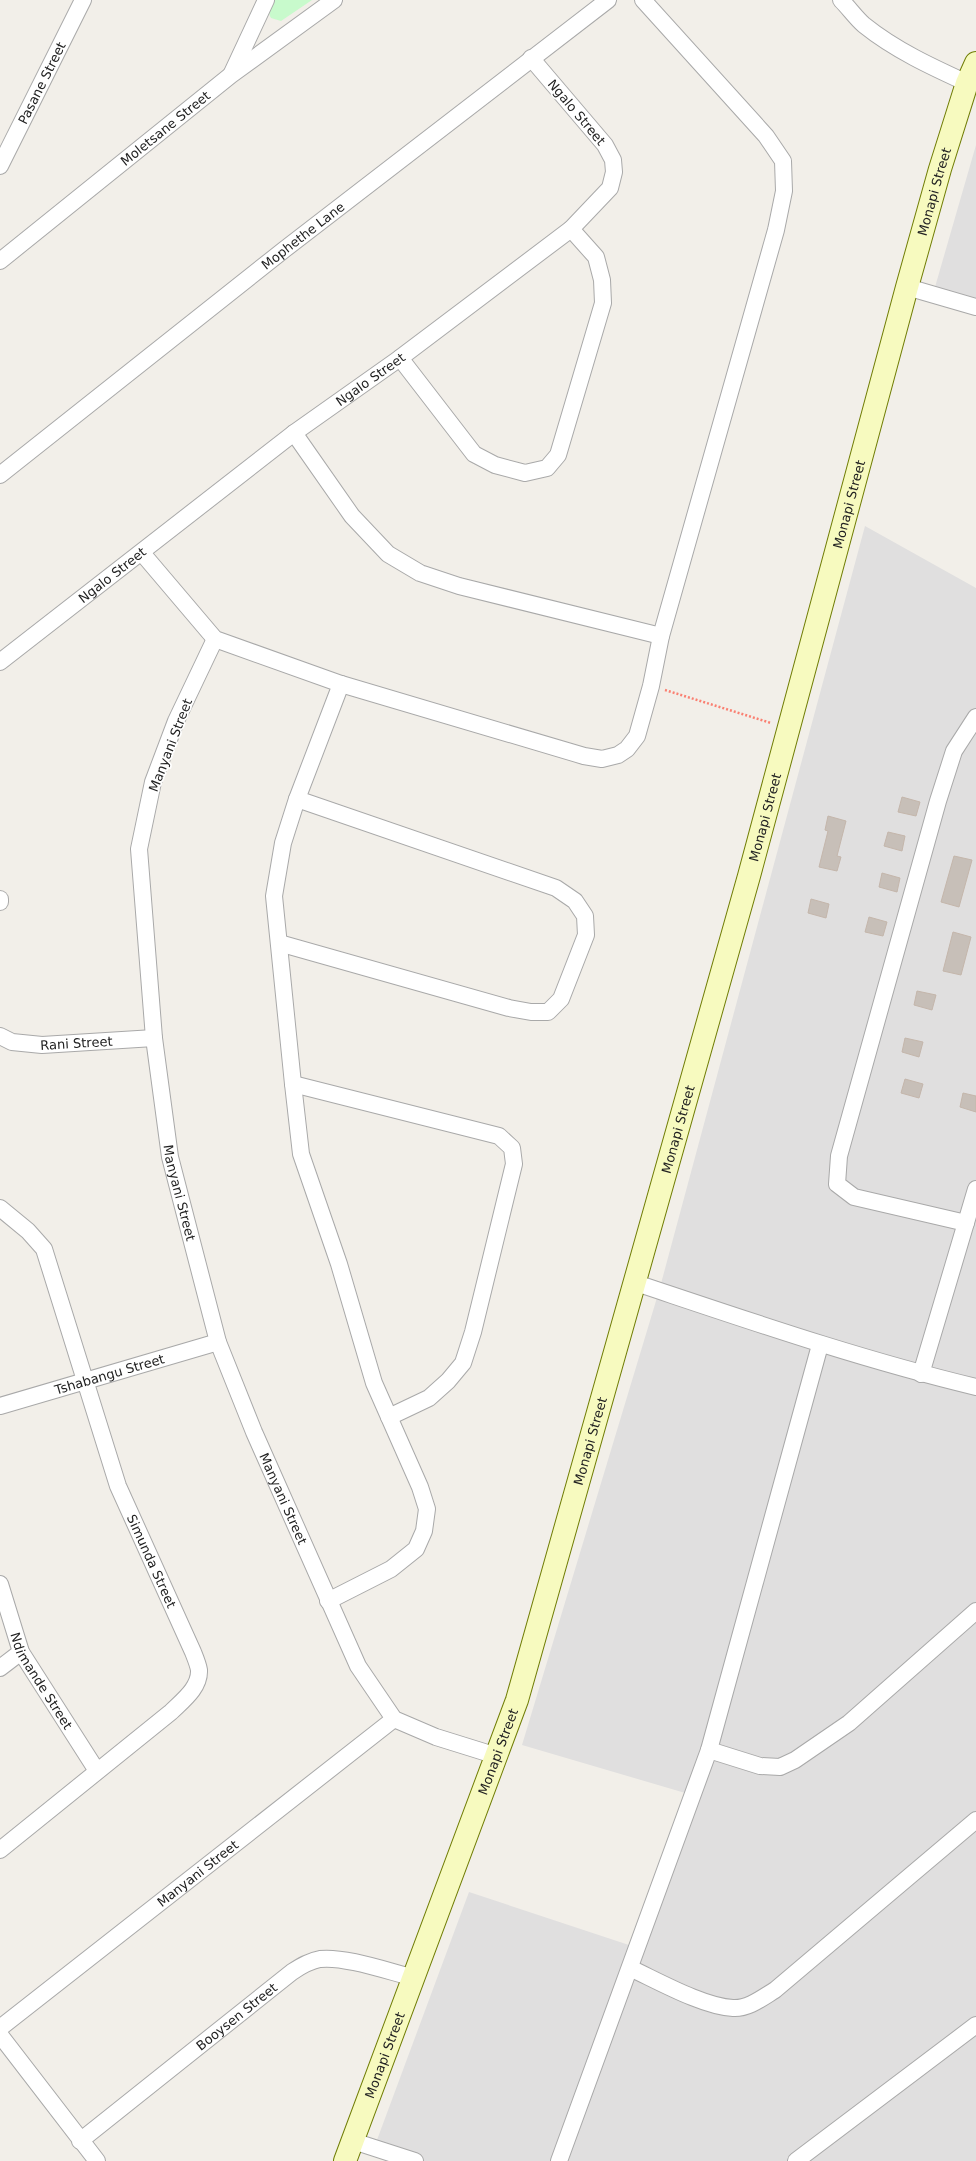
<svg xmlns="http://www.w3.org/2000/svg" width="976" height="2161" viewBox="0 0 976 2161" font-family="'DejaVu Sans',sans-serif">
<rect width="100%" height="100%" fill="#f2efe9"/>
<!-- residential -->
<path fill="#e0dfdf" d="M976,145V307L933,294Z
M865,526L976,588V2161H415L374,2148L469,1892L638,1948L692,1795L522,1745L659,1291Z"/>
<!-- park -->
<path fill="#c8facc" d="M274,0H312L281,21L271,18C267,12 271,6 274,0Z"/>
<!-- building -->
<path fill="#c7bfb8" stroke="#c4b6ab" d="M902,797L920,802L916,816L898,812Z
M828,816L846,821L837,856L841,857L837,871L819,867L828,831L825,830Z
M888,832L905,836L902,851L884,846Z
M954,856L972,860L959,907L941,902Z
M882,873L900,878L897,892L879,887Z
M811,899L829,904L826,918L808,913Z
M869,917L887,922L883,936L865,932Z
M953,932L971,937L961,975L943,971Z
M917,991L936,995L932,1010L914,1005Z
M905,1038L923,1042L919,1057L902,1052Z
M905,1079L923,1084L919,1098L901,1093Z
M963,1093L976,1096V1112L960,1107Z"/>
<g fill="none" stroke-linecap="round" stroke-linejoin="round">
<defs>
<g id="street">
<path d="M841,0C849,8 856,18 864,25C895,50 932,67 967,83"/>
<path d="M232,73L266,0"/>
<path id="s1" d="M0,166L83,0"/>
<path id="s2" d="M0,261L231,75L334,0"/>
<path d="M907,287L976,307"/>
<path d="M400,358L474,454L495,465L525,473L547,468L558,455L603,303L602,280L596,257L571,229"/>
<path d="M294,433L352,516L388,554L420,573L459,586L661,636"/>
<path id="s3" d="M0,475L285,249L608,0"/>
<path d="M142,553L215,639L341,684L584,756L602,759L618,755L627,749L637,736L651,686L661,636L776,230L784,191L783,161L766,136L643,0"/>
<path id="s4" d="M215,639L176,721L153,782L139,849L154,1038L170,1157L218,1342L254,1432L358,1666L394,1719L436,1737L497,1756"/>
<path id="s5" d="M0,662L294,433L400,358L571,229L610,188L614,172L613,160L605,145L531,58"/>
<path d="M0,899V902"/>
<path d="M279,943L509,1008L531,1012H548L561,999L586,935L585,916L575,901L556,888L297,799"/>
<path id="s6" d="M0,1036L12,1042L42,1045L154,1038"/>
<path d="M293,1084L499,1136L512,1148L514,1164L473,1332L463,1363L448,1381L429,1398L389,1417"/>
<path id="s7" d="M0,1208L28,1231L44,1249L118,1486L193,1652C195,1657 198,1664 199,1670C200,1688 182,1701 171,1712L0,1850"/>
<path d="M966,1223L854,1197L837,1184L839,1156L938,801L954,751L976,717"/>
<path d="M633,1282C747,1320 859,1359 976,1387"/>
<path d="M921,1374L976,1189"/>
<path id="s8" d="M0,1406L218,1342"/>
<path id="s9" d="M0,1584L21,1652L97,1771"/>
<path d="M328,1601L391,1569L416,1549L424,1531L427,1509L420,1487L374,1383L339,1264L301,1154L293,1084L274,896L283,843L297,799L341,684"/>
<path d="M0,1668L21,1652"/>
<path d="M709,1750L760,1766L780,1767L795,1760L849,1723L976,1611"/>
<path d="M630,1968C658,1981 704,2007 733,2008C748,2009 762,1998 775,1990L976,1820"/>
<path id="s10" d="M0,2028L394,1719"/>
<path d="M0,2035L97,2161"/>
<path id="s11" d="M80,2141L292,1972C301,1966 309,1961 320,1959C345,1956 390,1972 415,1978"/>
<path d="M353,2141L415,2161"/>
<path d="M559,2161L709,1750L820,1345"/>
<path d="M796,2161L976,2025"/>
</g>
<g id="secondary">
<path id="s12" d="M345,2161L517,1700L749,876L907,287L940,169L967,83L976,63"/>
</g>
</defs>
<!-- street casing -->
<use href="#street" stroke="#a9a9a9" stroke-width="18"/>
<!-- secondary casing -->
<use href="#secondary" stroke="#707d05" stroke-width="24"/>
<!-- path -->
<path stroke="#fa8072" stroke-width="2.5" stroke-dasharray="2 2" stroke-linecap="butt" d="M665,690L771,723"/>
<!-- street -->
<use href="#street" stroke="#fff" stroke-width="16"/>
<!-- secondary -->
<use href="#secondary" stroke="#f7fabf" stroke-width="22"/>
</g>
<g text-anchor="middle" stroke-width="3.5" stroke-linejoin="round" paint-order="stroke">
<!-- street labels -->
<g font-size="13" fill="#222" stroke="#fff">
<text dy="5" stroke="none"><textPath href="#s1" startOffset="93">Pasane Street</textPath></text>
<text transform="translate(577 112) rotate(50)" y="5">Ngalo Street</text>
<text dy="5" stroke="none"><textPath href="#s2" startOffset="212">Moletsane Street</textPath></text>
<text dy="5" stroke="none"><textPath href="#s12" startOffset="2057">Monapi Street</textPath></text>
<text dy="5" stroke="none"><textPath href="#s3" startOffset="386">Mophethe Lane</textPath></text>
<text dy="5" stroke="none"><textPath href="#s5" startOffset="466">Ngalo Street</textPath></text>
<text dy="5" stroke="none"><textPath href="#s12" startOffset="1733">Monapi Street</textPath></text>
<text dy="5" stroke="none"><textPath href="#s5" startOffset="142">Ngalo Street</textPath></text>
<text transform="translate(170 745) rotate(-69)" y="5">Manyani Street</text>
<text dy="5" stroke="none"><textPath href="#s12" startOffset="1409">Monapi Street</textPath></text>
<text dy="5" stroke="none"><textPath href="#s6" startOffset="78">Rani Street</textPath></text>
<text dy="5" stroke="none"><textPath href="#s12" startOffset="1085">Monapi Street</textPath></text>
<text dy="5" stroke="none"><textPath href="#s4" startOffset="571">Manyani Street</textPath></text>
<text dy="5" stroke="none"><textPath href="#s8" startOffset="114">Tshabangu Street</textPath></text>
<text dy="5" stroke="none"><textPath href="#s12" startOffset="761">Monapi Street</textPath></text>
<text dy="5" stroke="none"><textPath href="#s4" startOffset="895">Manyani Street</textPath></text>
<text dy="5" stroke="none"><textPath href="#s7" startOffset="391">Simunda Street</textPath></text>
<text dy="5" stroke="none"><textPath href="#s9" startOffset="106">Ndimande Street</textPath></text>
<text dy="5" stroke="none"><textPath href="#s12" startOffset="437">Monapi Street</textPath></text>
<text dy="5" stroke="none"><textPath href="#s10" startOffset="251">Manyani Street</textPath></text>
<text dy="5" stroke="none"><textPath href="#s11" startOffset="200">Booysen Street</textPath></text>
<text dy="5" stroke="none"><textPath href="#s12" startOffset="113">Monapi Street</textPath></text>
</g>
</g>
</svg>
